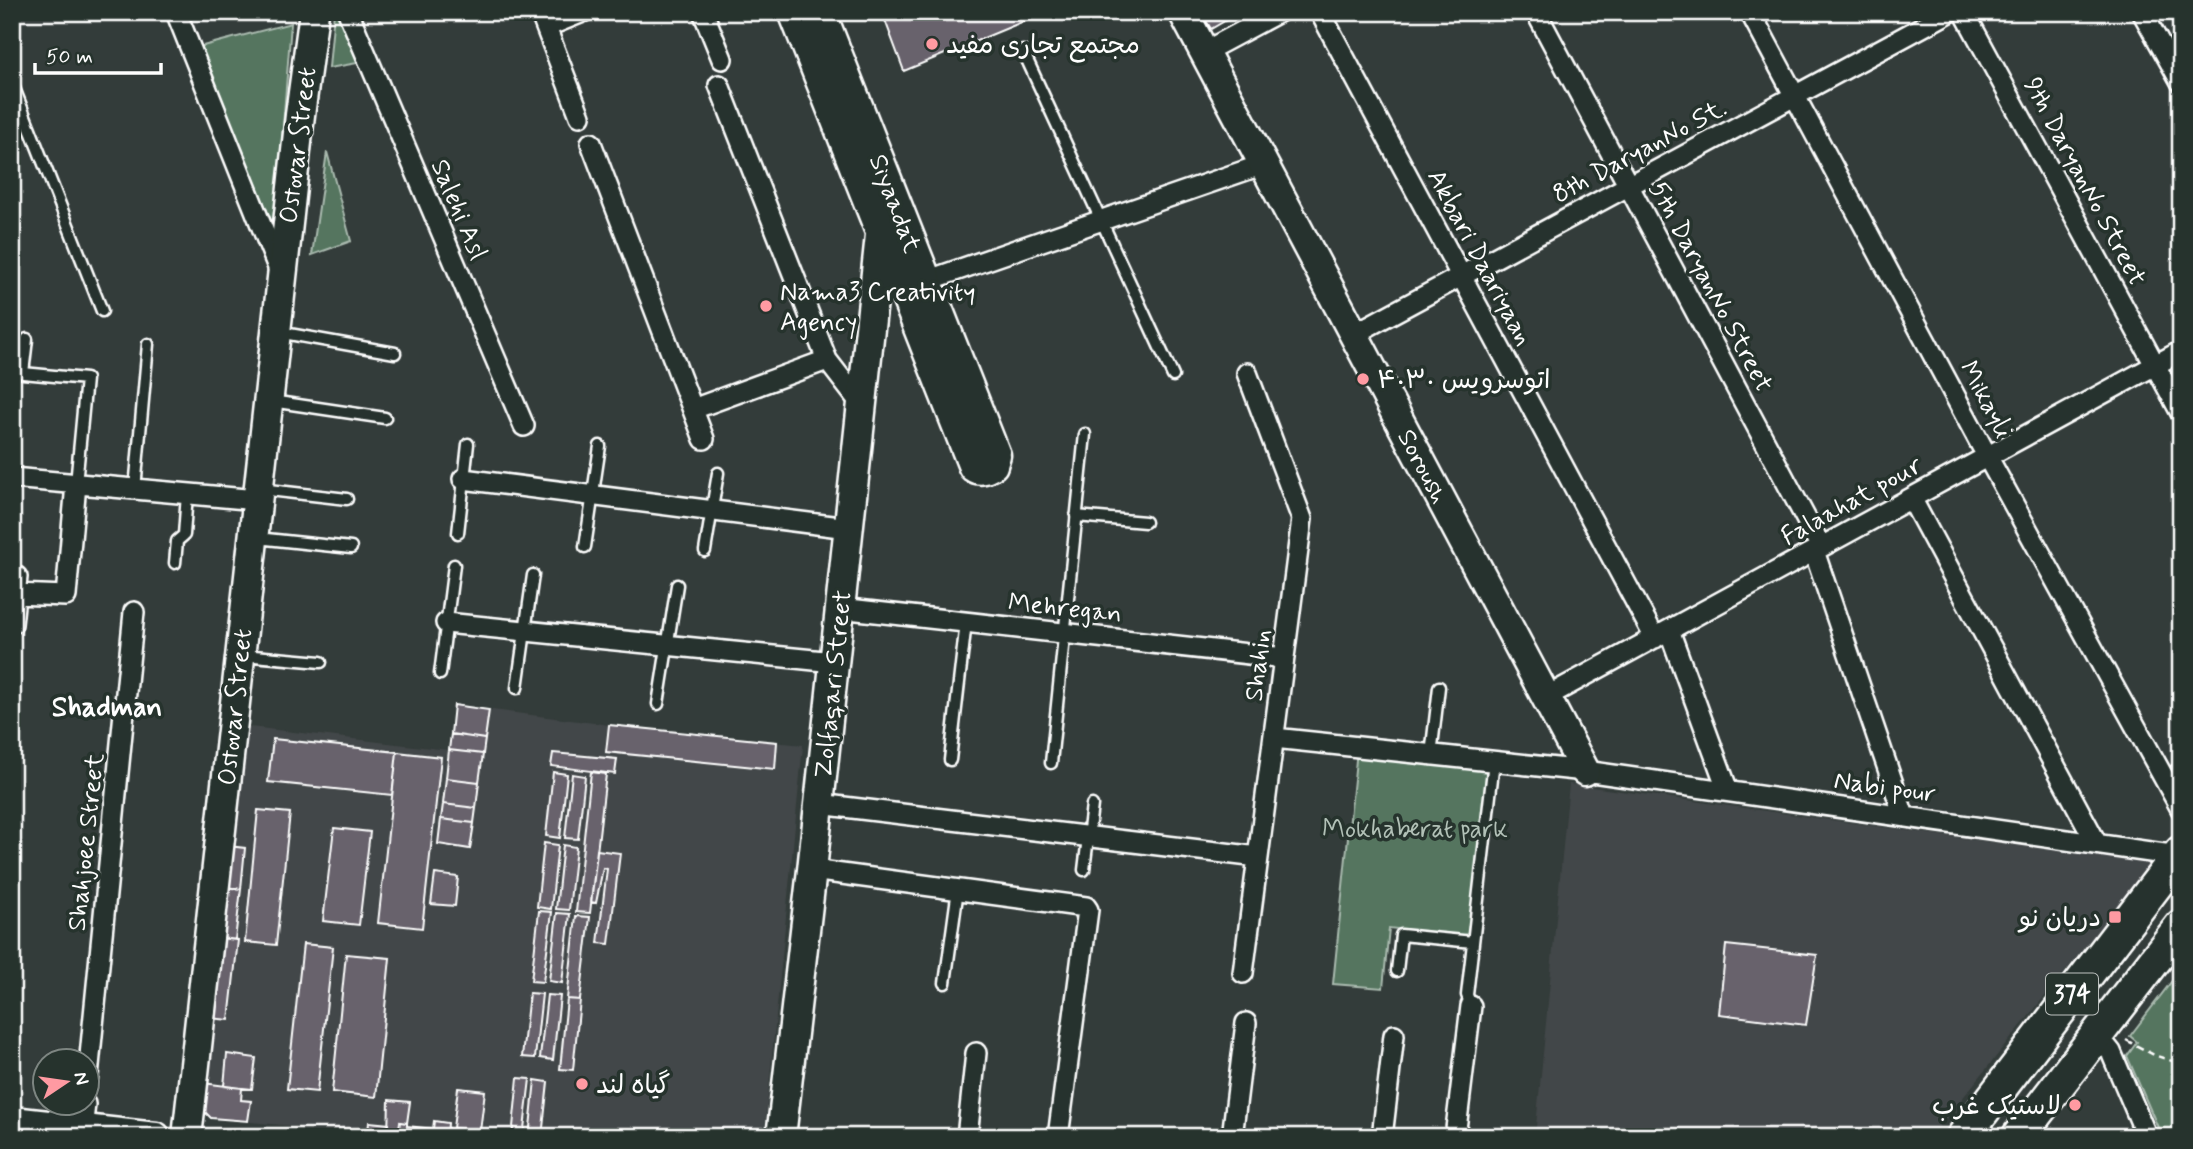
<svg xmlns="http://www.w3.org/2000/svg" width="2193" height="1149" viewBox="0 0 2193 1149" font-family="Mynerve,'Playpen Sans Arabic',sans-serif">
<rect width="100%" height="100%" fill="#333c3a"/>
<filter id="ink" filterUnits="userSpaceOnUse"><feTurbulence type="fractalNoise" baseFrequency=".0143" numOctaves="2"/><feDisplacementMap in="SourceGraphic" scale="14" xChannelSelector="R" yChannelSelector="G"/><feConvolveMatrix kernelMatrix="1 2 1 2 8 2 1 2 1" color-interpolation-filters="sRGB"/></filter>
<g filter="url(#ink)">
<!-- built -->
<path fill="#434749" d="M454,705L609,725L803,745L764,1137H404L211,1118L200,1107L241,726L448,750Z
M1569,784L2152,864L1931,1137H1535Z"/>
<!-- green -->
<path fill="#54755f" stroke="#aabaaf" stroke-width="2" d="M334,12H340L363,62L329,68Z
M291,23L275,230L199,47Z
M327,152L351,241L312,255Z
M1357,750L1487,768L1469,937L1389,928L1383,988L1333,984Z
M2181,969V1137H2162L2127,1056L2137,1042L2130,1036Z"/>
<!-- building -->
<path fill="#67626c" stroke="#fff" stroke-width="2" d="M882,12H1000L1002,16L1011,12H1046L904,71Z
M1201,12H1240L1211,29Z
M454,705L489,710L485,739L451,734Z
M609,725L777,742L775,769L606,752Z
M451,734L485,739L483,754L449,750Z
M273,739L397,752L392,795L268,782Z
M449,750L483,754L479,782L446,778Z
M397,752L441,757L422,928L378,923Z
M553,753L617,759L615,774L551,766Z
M2181,760V791L2169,767Z
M553,772L567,774L560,838L546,836Z
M591,772L606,774L590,913L576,912Z
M572,774L585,776L578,839L565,838Z
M446,778L479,782L476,808L443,804Z
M443,804L476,808L474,823L441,819Z
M258,810L290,813L276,945L245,942Z
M441,819L474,823L470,849L438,844Z
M334,828L370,832L359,925L323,921Z
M544,843L558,845L551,909L537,907Z
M563,845L576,847L569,910L556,909Z
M228,846L245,848L241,889L224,887Z
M597,850L620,853L609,944L598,943L607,869L603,868L596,903L591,902Z
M435,874L458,877L455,906L431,904Z
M224,887L241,889L235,940L219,938Z
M539,911L552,912L543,982L531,981Z
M557,913L570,914L562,983L549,981Z
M576,916L590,917L580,1000L567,999Z
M219,938L238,940L229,1020L210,1018Z
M303,944L333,947L317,1092L287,1089Z
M1726,945L1817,955L1806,1025L1719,1014Z
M346,954L390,958L376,1097L332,1092Z
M529,993L542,994L535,1058L522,1057Z
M547,995L560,996L553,1060L540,1058Z
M567,999L580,1000L573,1070L560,1069Z
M227,1054L256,1058L252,1089L224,1086Z
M518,1078L530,1079L523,1137H512Z
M535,1080L548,1082L542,1137H529Z
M203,1083L242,1088L241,1100L251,1101L248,1121L211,1118L200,1107Z
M458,1088L485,1091L480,1131L453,1128Z
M389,1100L410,1102L407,1123L400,1122L398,1136L388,1135Z
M434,1121L448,1123L447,1137H432Z
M369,1122L389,1124L388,1135L368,1133Z
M400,1122L407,1123V1126L433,1129L432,1137L398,1136Z
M595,1129L610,1130L609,1137H594Z"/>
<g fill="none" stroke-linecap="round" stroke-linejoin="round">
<defs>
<path id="lane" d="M1023,51L1173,376
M12,83L102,311
M278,332L395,353
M27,339L23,373L86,379L76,484
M271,401L385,418
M135,489L148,344
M260,489L347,499
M1076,516L1145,522
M458,533L468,444
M257,538L351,548
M585,547L600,446
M705,551L718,473
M175,563L177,541L184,535L187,494
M242,655L321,662
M440,674L454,565
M517,688L533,575
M658,704L677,585
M1431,755L1439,687
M950,760L966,622
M1051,763L1085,434
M1084,870L1092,805
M1397,971L1401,935L1473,942
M945,983L958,889
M1471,1006L1467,995L1494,761"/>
<path id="street" d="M176,12L281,275
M348,12L524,426
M540,12L580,116
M703,12L722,59
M1320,12L1655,638
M1536,12L1821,547
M1750,12L1987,456L2181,809
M1964,12L2181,413
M2142,12L2181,82
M546,27L583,12
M1204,52L1279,12
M719,85L827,360L861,404
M591,143L704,439
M926,281L1264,164
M1354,334L1950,12
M693,409L827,360
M12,478L257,500
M463,479L848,528
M1911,498L2096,842
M1814,551L1904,816
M15,594L66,596L76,484
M840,608L1284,658
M446,623L834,662
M12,624L17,577
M1669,630L1728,791
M1546,697L2181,351
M1274,738L1585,771L2178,856
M819,804L1258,857
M812,870L1086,907L1088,910L1058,1137
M1243,973L1302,519L1247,373
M2083,1055L2099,1047H2107L2111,1052L2147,1137
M88,1076L134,612
M82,1129L85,1104
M967,1137L976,1053
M1232,1137L1246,1023
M1382,1137L1394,1035
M1455,1137L1471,1006"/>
<path id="secondary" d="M793,12L973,467C980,472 986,469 993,465L996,455L821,12
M1183,12L1585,771
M12,1121L156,1137
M187,1137L300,115L314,12
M781,1137L812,870L880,235"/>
<path id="primary" d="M1963,1137L2181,852
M2018,1137L2181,926"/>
</defs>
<!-- lane casing -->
<use href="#lane" stroke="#fff" stroke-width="15"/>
<!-- street casing -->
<use href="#street" stroke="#fff" stroke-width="24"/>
<!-- secondary casing -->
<use href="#secondary" stroke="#fff" stroke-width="33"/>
<!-- primary casing -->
<use href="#primary" stroke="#fff" stroke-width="37"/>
<!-- path -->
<path stroke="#fff" stroke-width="2.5" stroke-dasharray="7 5" stroke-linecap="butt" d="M2126,1040L2154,1055L2181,1064"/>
<!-- lane -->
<use href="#lane" stroke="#26332d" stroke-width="10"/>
<!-- street -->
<use href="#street" stroke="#26332d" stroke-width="19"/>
<!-- secondary -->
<use href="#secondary" stroke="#26332d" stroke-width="28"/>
<!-- primary -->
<use href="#primary" stroke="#26332d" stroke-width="32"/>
</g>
</g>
<!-- markers -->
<g fill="#ff9aa2" stroke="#26332d" stroke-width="2.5">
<circle cx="932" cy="44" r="7"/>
<circle cx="766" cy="306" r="7"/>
<circle cx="1363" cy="379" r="7"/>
<rect x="2108" y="910" width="14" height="14" rx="3.5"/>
<circle cx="582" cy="1084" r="7"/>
<circle cx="2075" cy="1105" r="7"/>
</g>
<g text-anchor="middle" stroke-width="7" stroke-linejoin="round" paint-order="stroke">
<!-- shield labels -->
<rect fill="#26332d" stroke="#bec2c0" stroke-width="2" x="2046" y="973.5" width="52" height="41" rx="5"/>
<g font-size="24" font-weight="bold" fill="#fff">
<text x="2072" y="1002">374</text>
</g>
<!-- poi labels -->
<g font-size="26" fill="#fff" stroke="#26332d" text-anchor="start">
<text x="946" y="53">مجتمع تجاری مفید</text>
<text x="780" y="300">Nama3 Creativity<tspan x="780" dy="30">Agency</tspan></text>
<text x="1377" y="388">اتوسرویس ۴۰۳۰</text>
<text x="2101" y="926" text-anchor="end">دریان نو</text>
<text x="596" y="1093">گیاه لند</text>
<text x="2061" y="1114" text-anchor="end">لاستیک غرب</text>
</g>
<!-- street labels -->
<g font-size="26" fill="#fff" stroke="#26332d">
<text transform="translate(297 145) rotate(-83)" y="9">Ostovar Street</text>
<text transform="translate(1639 150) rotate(-28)" y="9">8th DaryanNo St.</text>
<text transform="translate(2086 181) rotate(62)" y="9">9th DaryanNo Street</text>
<text transform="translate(896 203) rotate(69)" y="9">Siyaadat</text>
<text transform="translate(460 209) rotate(67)" y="9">Salehi Asl</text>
<text transform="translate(1481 257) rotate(62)" y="9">Akbari Daariyaan</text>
<text transform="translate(1712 286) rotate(62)" y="9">5th DaryanNo Street</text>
<text transform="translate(1987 399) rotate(62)" y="9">Mikayli</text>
<text transform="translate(1424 466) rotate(62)" y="9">Soroush</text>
<text transform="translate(1851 500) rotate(-29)" y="9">Falaahat pour</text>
<text transform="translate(1065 607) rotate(6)" y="9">Mehregan</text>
<text transform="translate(1257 665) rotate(-83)" y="9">Shahin</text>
<text transform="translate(832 684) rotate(-84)" y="9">Zolfaqari Street</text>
<text transform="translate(234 707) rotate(-84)" y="9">Ostovar Street</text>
<text transform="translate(1885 786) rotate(8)" y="9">Nabi pour</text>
<text transform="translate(85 842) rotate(-84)" y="9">Shahjoee Street</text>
</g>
<!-- park labels -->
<g font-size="26" fill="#b2c1b7" stroke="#26332d">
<text x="1415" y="837">Mokhaberat park</text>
</g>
<!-- neighbourhood labels -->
<g font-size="28" font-weight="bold" fill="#fff" stroke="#26332d">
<text x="107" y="716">Shadman</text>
</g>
</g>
<!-- margin -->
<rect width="2193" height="1149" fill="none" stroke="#26332d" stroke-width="42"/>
<rect x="21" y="21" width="2151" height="1107" fill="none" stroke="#fff" stroke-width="2.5" filter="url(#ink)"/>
<!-- north arrow -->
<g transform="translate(66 1082) rotate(77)"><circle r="33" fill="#26332d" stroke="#7d8581" stroke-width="2"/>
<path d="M0-5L12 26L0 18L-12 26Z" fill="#ff9aa2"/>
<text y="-10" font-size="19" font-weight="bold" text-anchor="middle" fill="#ffffff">N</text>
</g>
<!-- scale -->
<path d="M35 63v10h126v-10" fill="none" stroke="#ffffff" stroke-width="3.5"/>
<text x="46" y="63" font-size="21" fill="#ffffff" stroke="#26332d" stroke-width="5" paint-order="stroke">50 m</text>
</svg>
